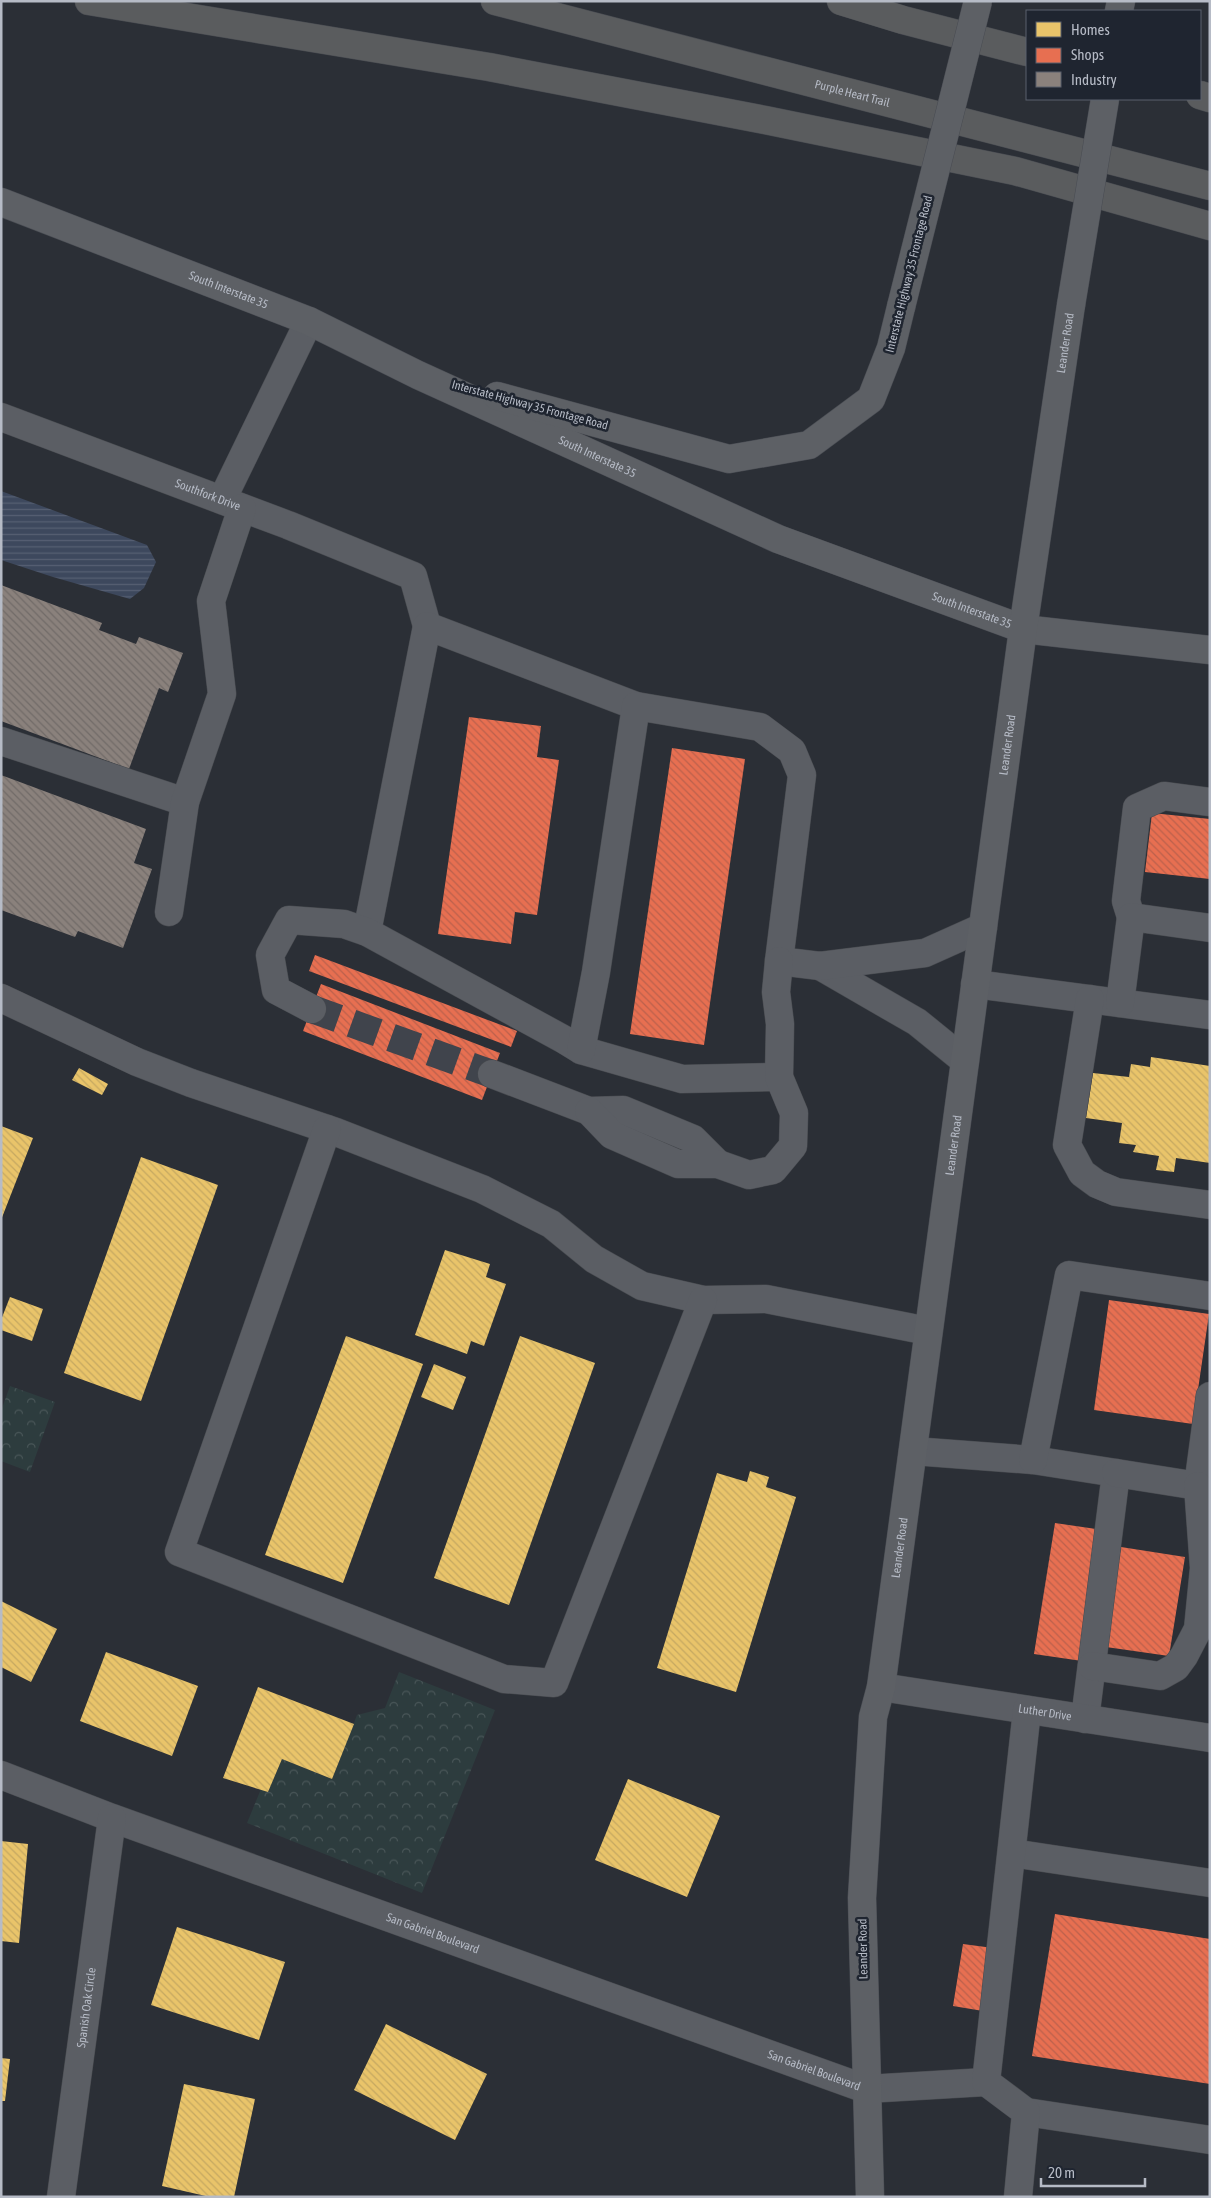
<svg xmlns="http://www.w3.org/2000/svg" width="1211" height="2198" viewBox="0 0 1211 2198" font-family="'Asap Condensed',sans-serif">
<defs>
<pattern id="park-crowns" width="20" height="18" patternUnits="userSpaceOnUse" patternTransform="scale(1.25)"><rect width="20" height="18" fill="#2d3c3e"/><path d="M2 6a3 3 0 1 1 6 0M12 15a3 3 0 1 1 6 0" fill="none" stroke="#495658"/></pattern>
<pattern id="water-rules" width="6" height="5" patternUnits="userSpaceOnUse" patternTransform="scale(1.25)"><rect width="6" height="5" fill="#3d485d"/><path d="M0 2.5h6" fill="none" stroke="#576073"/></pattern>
<pattern id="homes-back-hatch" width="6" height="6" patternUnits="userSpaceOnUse" patternTransform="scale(1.25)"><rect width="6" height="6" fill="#e9c46a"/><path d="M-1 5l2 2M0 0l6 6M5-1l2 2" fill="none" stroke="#c5a861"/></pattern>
<pattern id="shops-back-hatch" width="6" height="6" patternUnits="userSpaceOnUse" patternTransform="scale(1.25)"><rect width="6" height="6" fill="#e76f51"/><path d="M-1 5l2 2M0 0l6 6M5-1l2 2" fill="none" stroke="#bb614c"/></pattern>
<pattern id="industry-back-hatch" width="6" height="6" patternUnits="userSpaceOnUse" patternTransform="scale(1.25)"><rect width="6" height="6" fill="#8a817c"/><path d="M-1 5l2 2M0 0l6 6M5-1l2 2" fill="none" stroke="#716b68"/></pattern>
</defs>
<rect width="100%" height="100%" fill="#2b2f36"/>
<!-- park -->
<path fill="url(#park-crowns)" d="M10,1386L55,1402L30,1472L1,1461V1411Z
M399,1672L495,1710L422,1893L247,1823L261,1789L268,1792L282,1759L332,1779L357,1715L385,1708Z"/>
<!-- water -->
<path fill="url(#water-rules)" d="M1,491L147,545L156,562L144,588L130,599L53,577L1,560Z"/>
<!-- homes -->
<path fill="url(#homes-back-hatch)" d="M1151,1057L1210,1066V1163L1176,1158L1174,1172L1156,1170L1159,1156L1133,1152L1136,1145L1119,1143L1122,1123L1086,1118L1093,1073L1129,1077L1131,1064L1150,1067Z
M79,1068L108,1084L102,1095L72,1080Z
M1,1126L33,1138L1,1220Z
M141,1157L218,1185L141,1401L64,1373Z
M445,1250L490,1264L486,1277L506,1284L484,1346L471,1341L467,1354L415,1335Z
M10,1297L43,1309L32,1341L1,1330V1320Z
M346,1336L423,1364L343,1583L265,1555Z
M520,1336L595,1363L509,1605L434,1578Z
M434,1364L466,1377L453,1410L421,1397Z
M750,1471L769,1477L766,1487L796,1497L736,1692L657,1668L717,1473L747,1482Z
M1,1601L57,1629L31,1682L1,1667Z
M106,1652L198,1686L172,1756L80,1721Z
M258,1687L354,1724L332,1779L282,1759L268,1792L223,1778Z
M628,1779L720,1816L687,1897L595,1860Z
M1,1841L28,1844L19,1943L1,1941Z
M177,1927L285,1962L259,2040L151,2005Z
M386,2024L487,2074L455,2140L354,2090Z
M1,2058L10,2059L5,2101H1Z
M184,2084L255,2099L234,2197H210L162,2186Z"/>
<!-- shops -->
<path fill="url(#shops-back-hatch)" d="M469,717L541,726L537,757L559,760L537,915L515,912L511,944L438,934Z
M672,748L745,759L704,1045L630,1034Z
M1152,813L1210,819V879L1145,872Z
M315,955L517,1031L511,1047L309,971Z
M321,984L500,1053L482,1100L303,1031Z
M1109,1300L1209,1314L1193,1424L1094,1410Z
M1055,1523L1103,1530L1082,1661L1034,1654Z
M1121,1547L1185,1557L1169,1656L1106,1647Z
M1055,1914L1210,1939V2084L1032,2056Z
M963,1944L993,1948L983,2011L953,2006Z"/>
<!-- industry -->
<path fill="url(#industry-back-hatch)" d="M1,585L102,623L99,630L136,644L139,637L183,653L168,692L159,688L129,769L1,721Z
M1,775L146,829L134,863L152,869L123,948L78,931L75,937L1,910Z"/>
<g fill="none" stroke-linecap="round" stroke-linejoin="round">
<!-- minor-tunnel -->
<path stroke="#40444c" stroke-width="28" stroke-dasharray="28 14" stroke-linecap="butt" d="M312,1009L492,1074"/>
<defs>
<g id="minor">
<path id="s1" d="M1,417L288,525L413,576L427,626"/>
<path d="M222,500L309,321"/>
<path d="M1,741L185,802"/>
<path d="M169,912L185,802L222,694L211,601L242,508"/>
<path d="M1131,917L1126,901L1137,808L1164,796L1210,802"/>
<path d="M367,932L427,626L636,706"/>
<path d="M820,966L917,1022L965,1061"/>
<path d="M975,984L1210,1015"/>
<path d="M1,998L137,1062L191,1083L336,1132L482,1189L551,1224L594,1259L642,1286L703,1300L766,1299L928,1331"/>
<path d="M1090,999L1067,1145L1082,1173L1097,1184L1116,1192L1210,1205"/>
<path d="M1120,1003L1131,917L1210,928"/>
<path d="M312,1009L276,990L270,955L289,920L344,924L367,932L563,1039L581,1050L682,1079L779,1077"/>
<path d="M581,1050L596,972L636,706L760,727L792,751L802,775L779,961L820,966L925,953L983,927"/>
<path d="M492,1074L589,1111L623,1110L693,1139L718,1164"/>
<path d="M589,1111L612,1135L678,1164H718L749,1175L773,1170L793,1146L794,1113L779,1077L780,1024L776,992L779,961"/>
<path d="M327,1129L179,1552L504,1679L554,1683L703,1300"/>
<path d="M913,1451L1033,1460L1116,1473L1085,1719"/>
<path d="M1033,1460L1069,1275L1210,1296"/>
<path d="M1116,1473L1198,1486L1210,1396"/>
<path d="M1092,1666L1160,1676L1176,1667L1184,1656L1198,1629L1204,1568L1198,1486"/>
<path id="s2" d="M881,1687L1210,1738"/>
<path id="s3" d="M1,1775L112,1818L866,2089L986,2082"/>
<path d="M1012,1853L1210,1883"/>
<path d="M1026,2112L1210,2140"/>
<path id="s4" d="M61,2197L112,1818"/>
<path d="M1018,2197L1026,2112L986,2082L1027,1710"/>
</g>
<g id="major">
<path d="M1119,11L1121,1"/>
<path id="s5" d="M1,202L309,321L418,375L778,539L1023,629L1210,650"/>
<path d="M497,396L729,459L809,445L871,399L891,348L901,307"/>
<path id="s6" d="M870,2197L862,1898L873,1717L881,1687L1023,629L1071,305"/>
</g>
<g id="highway">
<path d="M89,1L489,67L765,120L1015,171L1210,226"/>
<path id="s7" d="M495,1L1210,186"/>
<path d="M841,1L903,20L1027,52"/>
<path d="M1200,95L1210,98"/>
</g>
</defs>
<!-- minor casing -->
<use href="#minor" stroke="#474a4f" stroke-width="29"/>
<!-- major casing -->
<use href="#major" stroke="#494c53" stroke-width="29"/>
<!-- highway casing -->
<use href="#highway" stroke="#484b51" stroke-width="29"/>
<!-- minor -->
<use href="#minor" stroke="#5b5e64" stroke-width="28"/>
<!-- major -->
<use href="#major" stroke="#5d6065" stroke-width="28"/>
<!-- highway -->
<use href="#highway" stroke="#5a5c5e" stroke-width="28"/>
<defs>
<path id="major-bridge" d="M1071,305L1105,99
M901,307L978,1"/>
</defs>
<!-- major-bridge casing -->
<use href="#major-bridge" stroke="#494c53" stroke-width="29" stroke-linecap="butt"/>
<!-- major-bridge -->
<use href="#major-bridge" stroke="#5d6065" stroke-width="28"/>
</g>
<g text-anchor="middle" stroke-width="5" stroke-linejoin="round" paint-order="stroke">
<!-- street labels -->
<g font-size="12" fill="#b6bbc6" stroke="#1f2530">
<text dy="4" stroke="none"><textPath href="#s7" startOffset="369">Purple Heart Trail</textPath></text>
<text transform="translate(909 274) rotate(-76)" y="4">Interstate Highway 35 Frontage Road</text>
<text dy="4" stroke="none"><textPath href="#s5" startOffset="244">South Interstate 35</textPath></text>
<text dy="4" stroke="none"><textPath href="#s6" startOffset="1868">Leander Road</textPath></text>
<text transform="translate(530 405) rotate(15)" y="4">Interstate Highway 35 Frontage Road</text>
<text dy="4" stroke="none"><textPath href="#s5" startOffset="649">South Interstate 35</textPath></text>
<text dy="4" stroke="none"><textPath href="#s1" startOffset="221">Southfork Drive</textPath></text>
<text dy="4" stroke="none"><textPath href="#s5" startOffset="1054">South Interstate 35</textPath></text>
<text dy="4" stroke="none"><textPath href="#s6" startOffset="1462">Leander Road</textPath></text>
<text dy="4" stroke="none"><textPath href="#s6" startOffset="1058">Leander Road</textPath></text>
<text dy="4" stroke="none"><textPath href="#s6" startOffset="652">Leander Road</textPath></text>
<text dy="4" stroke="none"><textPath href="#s2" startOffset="166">Luther Drive</textPath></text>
<text dy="4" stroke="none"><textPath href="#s3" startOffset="460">San Gabriel Boulevard</textPath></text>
<text transform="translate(863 1949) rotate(-91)" y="4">Leander Road</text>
<text dy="4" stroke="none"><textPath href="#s4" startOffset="191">Spanish Oak Circle</textPath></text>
<text dy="4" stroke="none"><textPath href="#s3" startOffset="865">San Gabriel Boulevard</textPath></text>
</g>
</g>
<!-- border -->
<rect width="1211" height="2198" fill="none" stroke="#b6bbc6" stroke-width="5"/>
<!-- legend -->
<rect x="1026" y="10" width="175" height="90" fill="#1f2530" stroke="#5b616c"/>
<rect x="1036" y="22" width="25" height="15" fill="#e9c46a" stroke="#5b616c"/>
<text x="1071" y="35" font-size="15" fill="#b6bbc6">Homes</text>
<rect x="1036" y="48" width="25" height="15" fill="#e76f51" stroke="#5b616c"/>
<text x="1071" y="60" font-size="15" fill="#b6bbc6">Shops</text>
<rect x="1036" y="72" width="25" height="15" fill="#8a817c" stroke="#5b616c"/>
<text x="1071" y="85" font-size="15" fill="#b6bbc6">Industry</text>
<!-- scale -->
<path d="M1041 2178v8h104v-8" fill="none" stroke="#b6bbc6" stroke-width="2.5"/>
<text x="1048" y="2178" font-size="15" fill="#b6bbc6" stroke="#1f2530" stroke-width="4" paint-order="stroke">20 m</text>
</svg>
